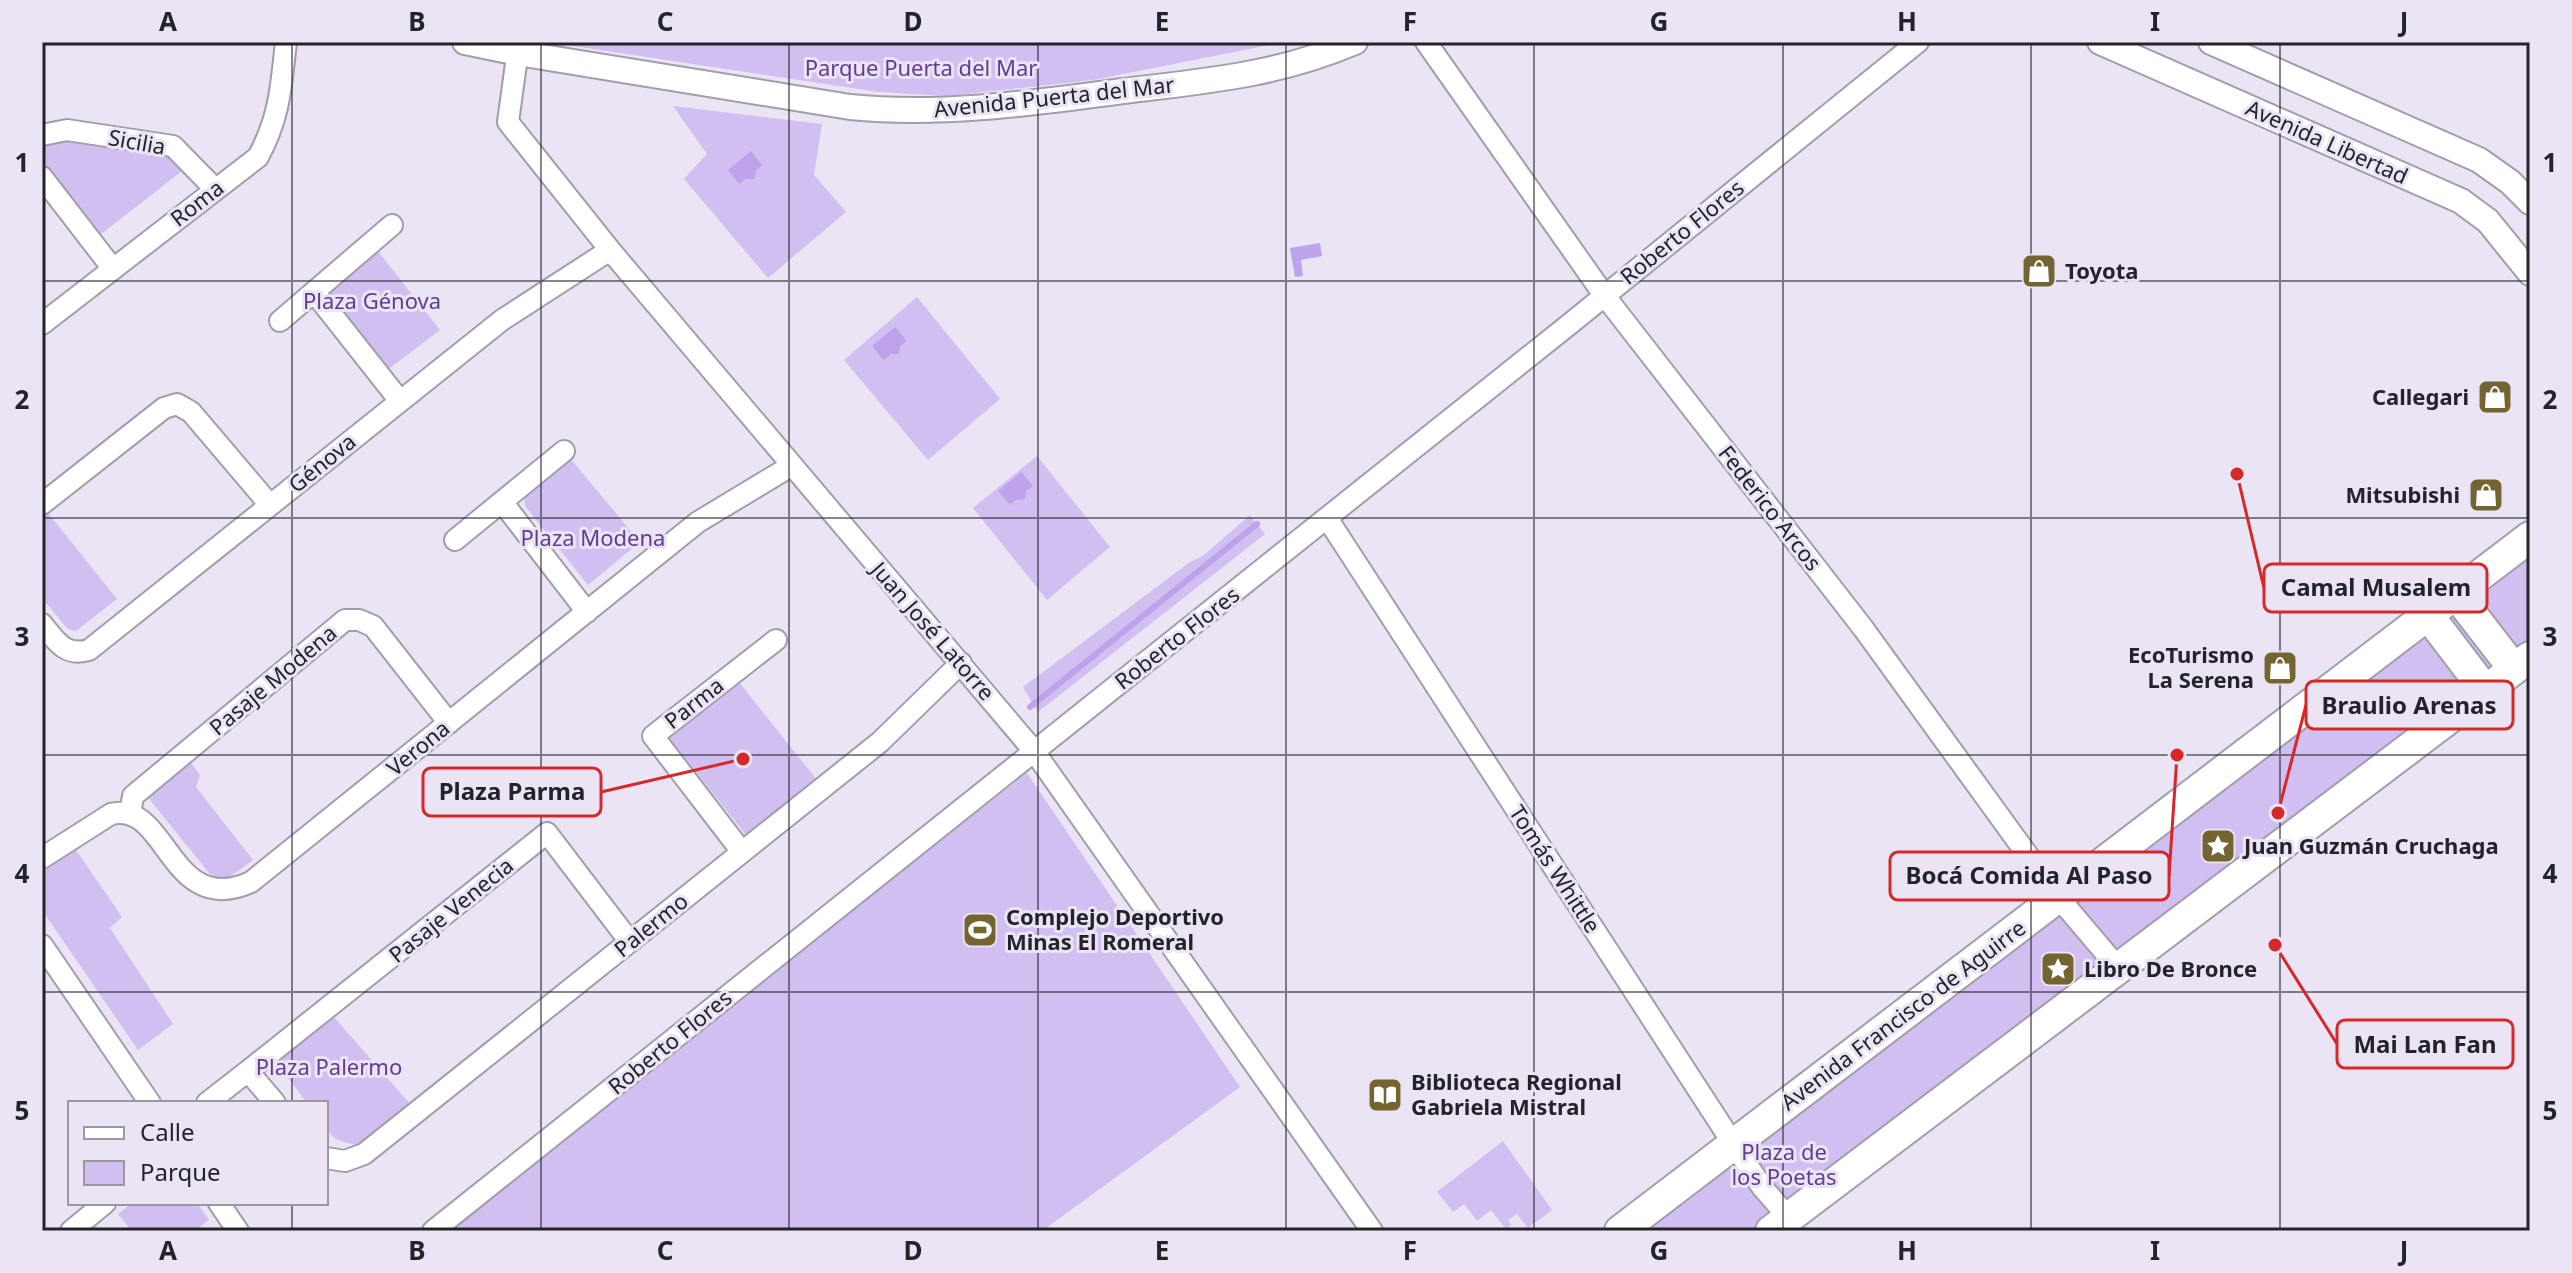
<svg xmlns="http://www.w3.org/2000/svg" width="2572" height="1273" viewBox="0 0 2572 1273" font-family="'Noto Sans',sans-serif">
<rect width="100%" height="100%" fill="#eae4f4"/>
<!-- green -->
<path fill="#d1bff1" d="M547,42H1284L1093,80L946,96L879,92Z
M673,106L822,124L814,175L846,212L768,278L684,179L707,154Z
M67,135L170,151L182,171L96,238L42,169V140Z
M374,246L440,330L386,371L320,294Z
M917,297L1000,399L928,460L844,360Z
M564,451L640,542L588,585L525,506L523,486Z
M1037,456L1110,547L1047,600L973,508Z
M45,509L117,599L76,631L68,629L42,598V511Z
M1250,515L1265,534L1038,712L1023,687L1190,562L1203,556Z
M2530,551V645L1759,1231H1635Z
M739,682L817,780L747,836L669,738Z
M189,760L200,775L196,787L253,860L223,882L209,873L146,795Z
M1027,773L1240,1087L1042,1231H443Z
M76,850L122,917L110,928L173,1024L138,1050L42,910V872Z
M334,1017L410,1104L358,1145C326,1140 326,1133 326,1103H307L276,1062Z
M1503,1141L1552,1210L1528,1228L1517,1214L1508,1220L1511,1225L1506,1229L1491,1210L1477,1221L1464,1204L1453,1212L1437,1192Z
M132,1203H197L209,1220L194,1231H132L118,1214Z"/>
<!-- water -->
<path fill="#bea2eb" d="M751,151L762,165L756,171L755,179H746L739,184L728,170Z
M1320,243L1322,256L1301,260L1303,276L1295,277L1290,248Z
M895,327L907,341L900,346L899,354H891L884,360L872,346Z
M1021,472L1033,486L1026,491L1025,499L1016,500L1010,505L998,491Z"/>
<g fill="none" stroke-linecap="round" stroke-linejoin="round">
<!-- stream -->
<path stroke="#bea2eb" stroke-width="6" d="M1030,707L1257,524"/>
<defs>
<path id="minor" d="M519,42L508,122L610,250L1034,751L1372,1231
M1426,42L1604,295L1863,628L2058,897L2119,969
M42,135L67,130L173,146L215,189
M42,177L113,269
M314,292L400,401
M280,321L392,225
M42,324L258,157C280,117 281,86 286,42
M503,503L587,612
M42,504L164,408L177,404L191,412L270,505
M1327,518L1734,1145L1762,1187L1788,1217
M455,540L564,451
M42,624C56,641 65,657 89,650L502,320L610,250
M130,814L133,796L345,620H359L373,626L449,723
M742,852L653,736L776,640
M42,858L111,814C168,800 169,919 251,882L698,522L791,466
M42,945L150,1103
M248,1071L547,833L630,942
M207,1103L248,1071L275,1103
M326,1158L345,1161L364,1154L880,742L961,663
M219,1203L238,1231
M71,1231L105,1203
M433,1231L1571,323L1918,42"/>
<path id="tertiary" d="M465,42L518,53L850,107C942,116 1032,103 1123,91C1206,81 1278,75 1355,42
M2100,42L2461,201L2488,221L2530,273
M2211,42L2479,160L2510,182L2530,202"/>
<path id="primary" d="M2456,594L2514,669
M2428,615L2485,690
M1620,1231L2530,537
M1771,1231L2530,657"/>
</defs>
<!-- minor casing -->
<use href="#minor" stroke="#a29dab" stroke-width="24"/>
<!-- tertiary casing -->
<use href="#tertiary" stroke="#a29dab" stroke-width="28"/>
<!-- primary casing -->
<use href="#primary" stroke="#a29dab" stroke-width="34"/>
<!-- minor -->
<use href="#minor" stroke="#fff" stroke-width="20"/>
<!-- tertiary -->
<use href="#tertiary" stroke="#fff" stroke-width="24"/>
<!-- primary -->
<use href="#primary" stroke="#fff" stroke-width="30"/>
</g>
<!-- grid -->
<path fill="none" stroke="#252329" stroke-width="2" stroke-opacity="0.55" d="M292,42V1103M541,42V1231M789,42V1231M1038,42V1231M1286,42V1231M1534,42V1231M1783,42V1231M2031,42V1231M2280,42V1231M42,281H2530M42,518H2530M42,755H2530M42,992H2530M292,1203V1231"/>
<!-- icons -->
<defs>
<symbol id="shop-square" viewBox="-11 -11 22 22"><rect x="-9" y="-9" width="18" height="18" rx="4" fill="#746432" stroke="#eae4f4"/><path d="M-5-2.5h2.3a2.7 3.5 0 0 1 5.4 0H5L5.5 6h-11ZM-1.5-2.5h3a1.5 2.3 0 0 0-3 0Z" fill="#fff"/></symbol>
<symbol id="sight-square" viewBox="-11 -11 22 22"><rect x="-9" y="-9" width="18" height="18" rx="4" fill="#746432" stroke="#eae4f4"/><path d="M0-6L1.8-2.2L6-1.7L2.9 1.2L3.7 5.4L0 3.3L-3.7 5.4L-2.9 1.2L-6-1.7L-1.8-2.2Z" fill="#fff"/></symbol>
<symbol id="stadium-square" viewBox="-11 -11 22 22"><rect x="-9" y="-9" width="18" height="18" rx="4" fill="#746432" stroke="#eae4f4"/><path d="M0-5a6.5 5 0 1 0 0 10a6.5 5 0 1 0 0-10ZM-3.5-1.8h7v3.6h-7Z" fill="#fff"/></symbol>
<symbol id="library-square" viewBox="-11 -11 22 22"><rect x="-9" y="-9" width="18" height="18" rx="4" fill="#746432" stroke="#eae4f4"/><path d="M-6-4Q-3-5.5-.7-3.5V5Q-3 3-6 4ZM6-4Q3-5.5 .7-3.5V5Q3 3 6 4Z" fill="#fff"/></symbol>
</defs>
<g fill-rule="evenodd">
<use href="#shop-square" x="2019" y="251" width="40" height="40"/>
<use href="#shop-square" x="2475" y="377" width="40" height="40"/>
<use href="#shop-square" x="2466" y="475" width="40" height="40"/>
<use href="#shop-square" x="2260" y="648" width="40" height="40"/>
<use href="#sight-square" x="2198" y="826" width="40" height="40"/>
<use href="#stadium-square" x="960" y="910" width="40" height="40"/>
<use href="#sight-square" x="2038" y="949" width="40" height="40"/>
<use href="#library-square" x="1365" y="1075" width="40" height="40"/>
</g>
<g text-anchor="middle" stroke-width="6" stroke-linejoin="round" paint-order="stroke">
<!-- park labels -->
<g font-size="22" fill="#613c91" stroke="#eae4f4">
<text x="921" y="76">Parque Puerta del Mar</text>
<text x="372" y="309">Plaza Génova</text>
<text x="593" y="546">Plaza Modena</text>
<text x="329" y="1075">Plaza Palermo</text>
<text x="1784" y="1160">Plaza de<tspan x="1784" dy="25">los Poetas</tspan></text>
</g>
<!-- street labels -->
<g font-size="22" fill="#252329" stroke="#eae4f4">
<text transform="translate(1054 97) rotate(-6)" y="8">Avenida Puerta del Mar</text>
<text transform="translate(137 142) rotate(10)" y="8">Sicilia</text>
<text transform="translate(2327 142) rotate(24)" y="8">Avenida Libertad</text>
<text transform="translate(197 203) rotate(-38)" y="8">Roma</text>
<text transform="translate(1682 232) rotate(-39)" y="8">Roberto Flores</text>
<text transform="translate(322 463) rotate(-39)" y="8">Génova</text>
<text transform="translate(1770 508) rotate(52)" y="8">Federico Arcos</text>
<text transform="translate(933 631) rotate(49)" y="8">Juan José Latorre</text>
<text transform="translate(1177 638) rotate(-38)" y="8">Roberto Flores</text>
<text transform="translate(273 680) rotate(-40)" y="8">Pasaje Modena</text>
<text transform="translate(694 703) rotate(-38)" y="8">Parma</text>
<text transform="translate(418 748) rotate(-39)" y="8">Verona</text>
<text transform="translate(1555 869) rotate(57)" y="8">Tomás Whittle</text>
<text transform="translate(451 910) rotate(-39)" y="8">Pasaje Venecia</text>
<text transform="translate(651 925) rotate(-39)" y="8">Palermo</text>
<text transform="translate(1903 1015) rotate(-37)" y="8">Avenida Francisco de Aguirre</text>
<text transform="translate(670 1042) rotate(-39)" y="8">Roberto Flores</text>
</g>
<!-- poi labels -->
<g font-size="22" font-weight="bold" fill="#252329" stroke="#eae4f4" text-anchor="start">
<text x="2065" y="279">Toyota</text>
<text x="2469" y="405" text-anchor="end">Callegari</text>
<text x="2460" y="503" text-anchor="end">Mitsubishi</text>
<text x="2254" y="663" text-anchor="end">EcoTurismo<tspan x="2254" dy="25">La Serena</tspan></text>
<text x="2244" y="854">Juan Guzmán Cruchaga</text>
<text x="1006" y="925">Complejo Deportivo<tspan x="1006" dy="25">Minas El Romeral</tspan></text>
<text x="2084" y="977">Libro De Bronce</text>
<text x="1411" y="1090">Biblioteca Regional<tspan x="1411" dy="25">Gabriela Mistral</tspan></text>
</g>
</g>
<!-- callouts -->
<path fill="none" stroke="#d62828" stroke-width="3" d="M2237 474L2264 588M2278 813L2306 705M743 759L601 792M2177 755L2169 876M2275 945L2337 1044"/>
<g fill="#d62828" stroke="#eae4f4" stroke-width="3">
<circle cx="2237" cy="474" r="8"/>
<circle cx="2278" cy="813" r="8"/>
<circle cx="743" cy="759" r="8"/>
<circle cx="2177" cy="755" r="8"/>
<circle cx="2275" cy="945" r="8"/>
</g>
<g fill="#eae4f4" stroke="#d62828" stroke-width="3">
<rect x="2264" y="564" width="223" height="48" rx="8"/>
<rect x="2306" y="681" width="207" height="48" rx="8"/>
<rect x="423" y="768" width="178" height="48" rx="8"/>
<rect x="1890" y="852" width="279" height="48" rx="8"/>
<rect x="2337" y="1020" width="176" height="48" rx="8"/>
</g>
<g font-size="24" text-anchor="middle" font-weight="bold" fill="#252329">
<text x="2376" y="596">Camal Musalem</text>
<text x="2409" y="714">Braulio Arenas</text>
<text x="512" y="800">Plaza Parma</text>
<text x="2029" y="884">Bocá Comida Al Paso</text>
<text x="2425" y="1053">Mai Lan Fan</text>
</g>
<!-- border -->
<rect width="2572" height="1273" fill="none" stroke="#eae4f4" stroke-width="88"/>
<!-- legend -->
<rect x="68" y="1101" width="260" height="104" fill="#eae4f4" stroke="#9b97a3" stroke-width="2"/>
<rect x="84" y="1127" width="40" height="12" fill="#ffffff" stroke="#9b97a3" stroke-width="2"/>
<text x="140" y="1141" font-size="24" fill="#252329">Calle</text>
<rect x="84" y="1161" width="40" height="24" fill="#d1bff1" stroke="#9b97a3" stroke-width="2"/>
<text x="140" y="1181" font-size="24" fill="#252329">Parque</text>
<rect x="44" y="44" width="2484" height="1185" fill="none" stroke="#252329" stroke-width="3"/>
<g font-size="26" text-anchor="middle" font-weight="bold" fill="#252329">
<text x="168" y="31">A</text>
<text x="417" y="31">B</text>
<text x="665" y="31">C</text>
<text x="913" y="31">D</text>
<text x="1162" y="31">E</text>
<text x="1410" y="31">F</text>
<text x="1659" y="31">G</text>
<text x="1907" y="31">H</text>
<text x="2155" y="31">I</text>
<text x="2404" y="31">J</text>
<text x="22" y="172">1</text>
<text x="2550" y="172">1</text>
<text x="22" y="409">2</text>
<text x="2550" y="409">2</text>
<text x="22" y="646">3</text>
<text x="2550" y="646">3</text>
<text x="22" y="883">4</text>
<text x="2550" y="883">4</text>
<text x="22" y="1120">5</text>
<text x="2550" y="1120">5</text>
<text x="168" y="1260">A</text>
<text x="417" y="1260">B</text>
<text x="665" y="1260">C</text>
<text x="913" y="1260">D</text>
<text x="1162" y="1260">E</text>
<text x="1410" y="1260">F</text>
<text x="1659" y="1260">G</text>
<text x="1907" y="1260">H</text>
<text x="2155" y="1260">I</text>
<text x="2404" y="1260">J</text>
</g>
</svg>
